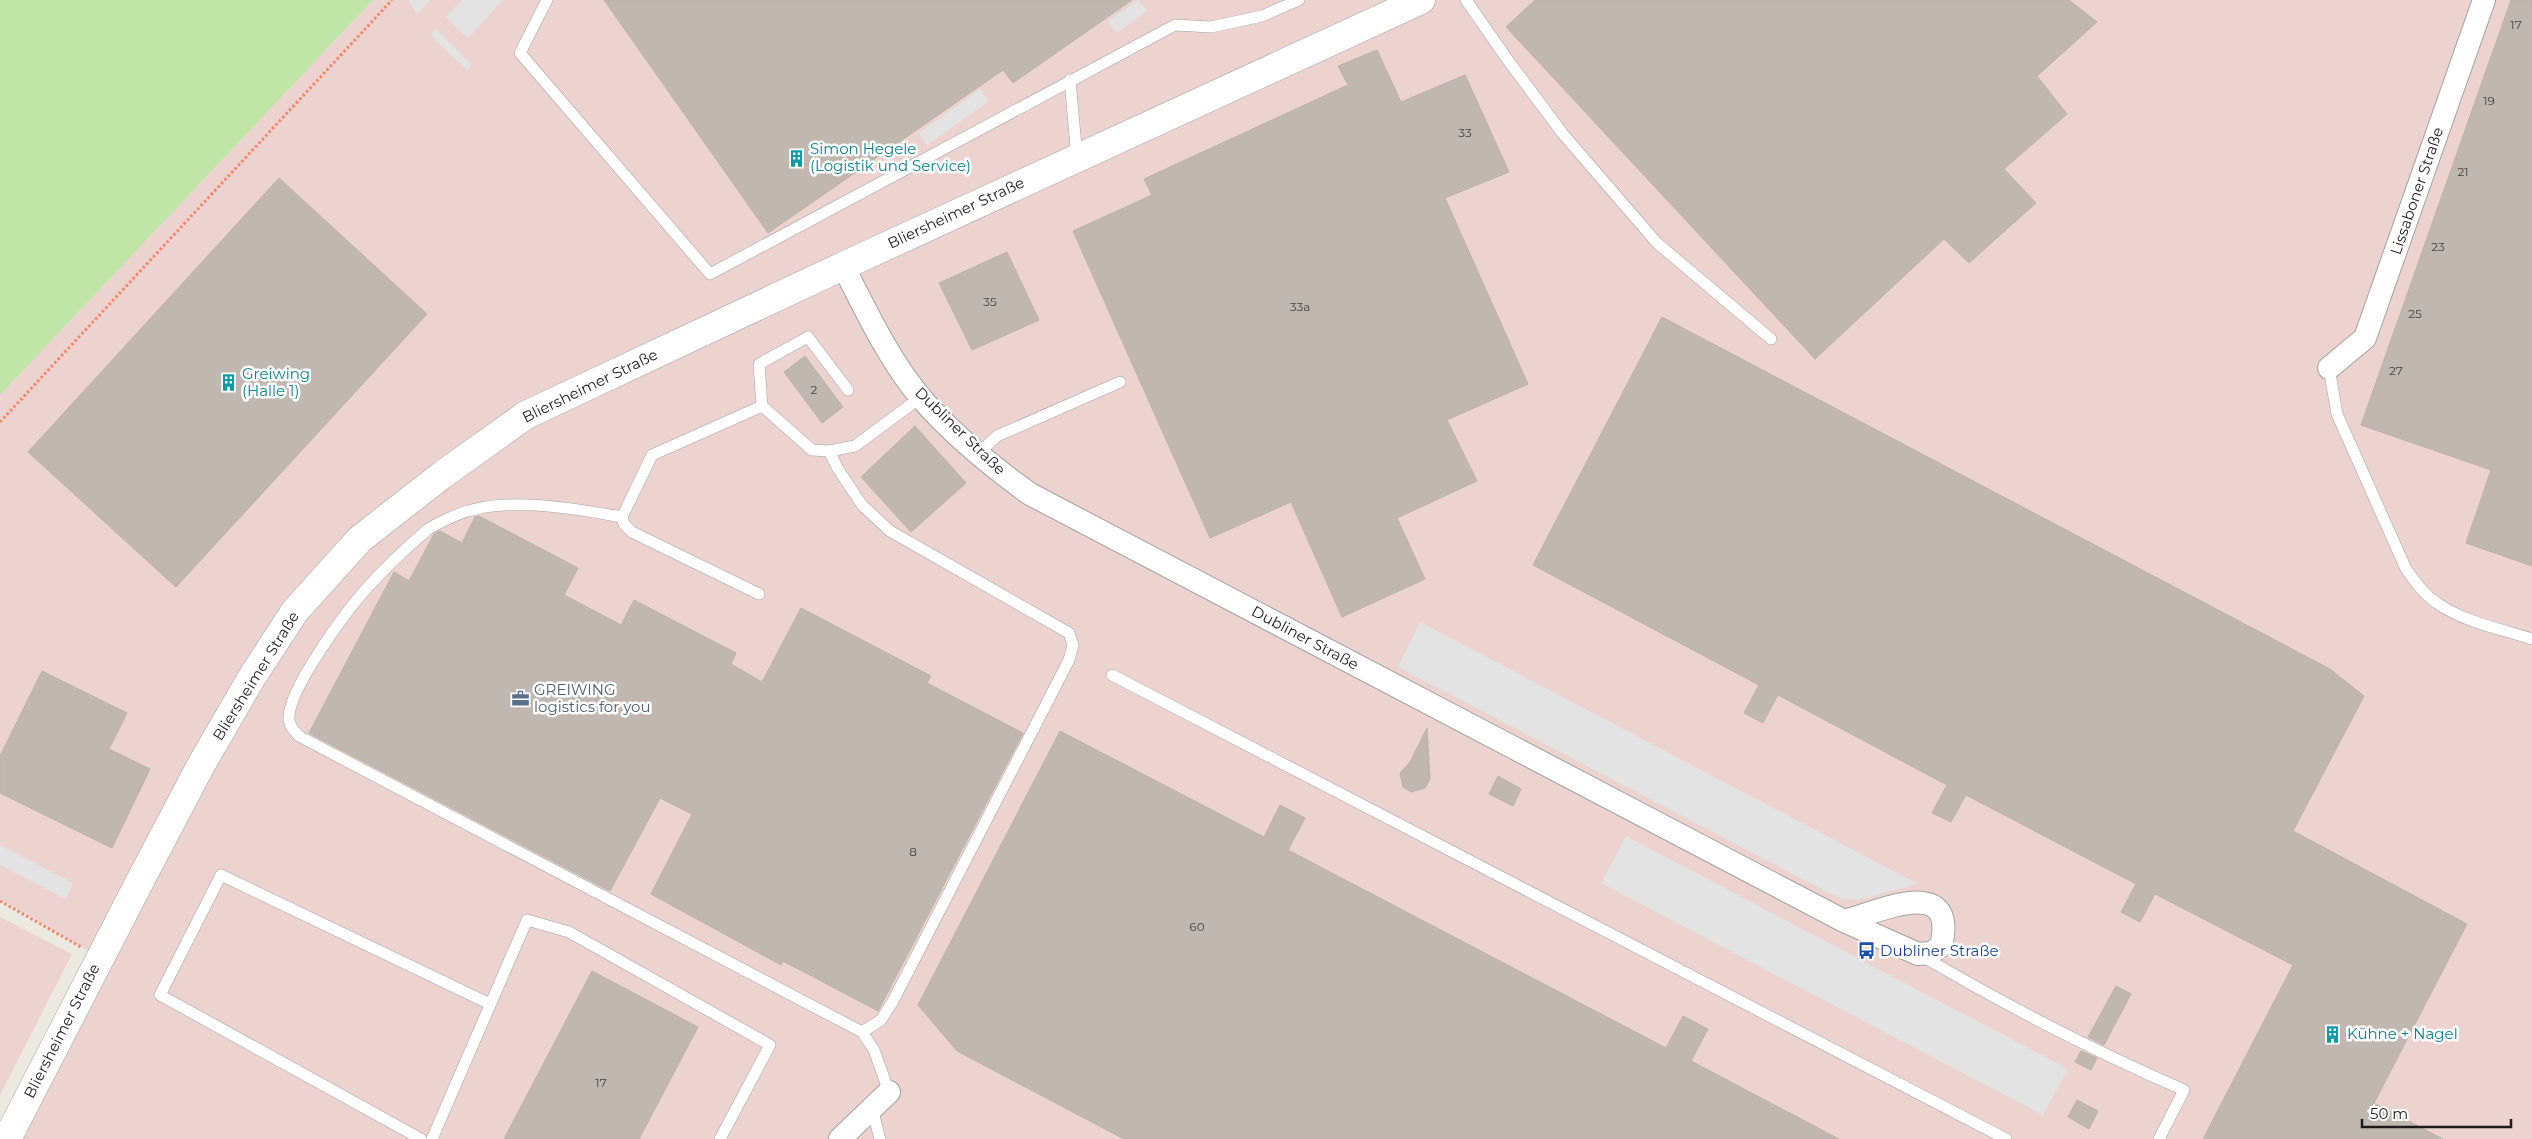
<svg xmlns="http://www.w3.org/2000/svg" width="2532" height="1139" viewBox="0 0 2532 1139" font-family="Montserrat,sans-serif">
<rect width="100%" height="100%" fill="#ece9e0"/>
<!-- commercial -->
<path fill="#edd3cf" d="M373,0H2532V1139H11L99,957L0,899V395Z
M0,917L72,954L0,1095Z"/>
<!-- grass -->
<path fill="#c0e5a7" d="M0,0H373L0,395Z"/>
<!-- parking -->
<path fill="#e3e3e3" d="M408,0H430L417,14Z
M462,0H503L468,38L446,17Z
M1138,0L1147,11L1117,33L1108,21Z
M436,29L472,65L467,70L436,41L431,34Z
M980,89L989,101L927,145L919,133Z
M1420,622L1918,884L1857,900L1842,899L1829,893L1398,667Z
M1626,836L2068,1069L2043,1115L1601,883Z
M0,845L73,883L66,899L0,865Z"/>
<!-- building -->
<path fill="#c0b8b0" stroke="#bdb1a4" d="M604,0H1132L1013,83L1003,70L768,233Z
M1535,0H2069L2097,22L2037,76L2067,114L2004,169L2036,203L1969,263L1944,239L1815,359L1506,27Z
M2511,0H2532V566L2466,543L2491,470L2361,425Z
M1377,50L1401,102L1465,75L1509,172L1445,198L1528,384L1447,420L1477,481L1397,518L1425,579L1342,617L1291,502L1210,538L1073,231L1152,195L1144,179L1348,85L1338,66Z
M279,178L427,314L176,587L28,452Z
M1007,252L1039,320L972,350L939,283Z
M1662,317L2330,669L2364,696L2293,831L2467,924L2374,1103L2443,1139H2203L2293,965L2155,894L2140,922L2121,912L2136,884L1966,795L1951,822L1932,813L1947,785L1778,695L1763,723L1744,713L1759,685L1533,565Z
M805,356L843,407L822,423L784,372Z
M915,426L966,483L911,532L861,477Z
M479,516L578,568L564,595L621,625L634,600L736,653L731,664L762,682L801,608L931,676L927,683L1023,733L878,1011L783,961L781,965L651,894L692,814L660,798L610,891L309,733L394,572L409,581L434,534L440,531L462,543L475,517Z
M42,671L127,713L109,749L150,769L112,848L0,793V756Z
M1427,728L1430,779L1425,788L1411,792L1403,787L1400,773L1410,762Z
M1060,731L1264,837L1280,805L1305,818L1288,850L1666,1048L1683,1016L1708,1029L1691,1061L1839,1139H1124L957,1051L918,1005Z
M1498,776L1521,789L1513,806L1489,794Z
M592,971L698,1027L639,1139H504Z
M2116,986L2131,994L2104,1045L2088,1037Z
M2081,1051L2097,1058L2091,1070L2075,1062Z
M2077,1100L2098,1111L2089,1129L2068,1117Z"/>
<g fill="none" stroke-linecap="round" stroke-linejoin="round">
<defs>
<path id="service" d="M547,0L520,53L710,274L1175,25L1211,27L1262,16L1299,0
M1466,0L1507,59L1563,134L1657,243L1771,339
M1070,80L1077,158
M2329,368L2337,414L2406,569C2415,581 2424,595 2437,603C2464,622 2501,629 2532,639
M762,406L759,364L808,337L848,390
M829,451L838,469L862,505L890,531L1069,633L1073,645L1069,660L893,1001L881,1020L862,1032
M979,453L997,436L1120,382
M622,517C571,508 502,495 454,516C445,520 434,525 427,530C406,548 385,568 367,588C347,610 286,692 289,720C290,726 294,731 299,736L862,1032L874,1050L889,1092
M759,594L632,532L624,524L622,517L652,455L762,406L812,450L829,451L855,446L921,397
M1112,675L2006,1139
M1922,956C2007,1006 2094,1051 2184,1090L2159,1139
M872,1108L880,1139
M421,1139L160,995L221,875L490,1004
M432,1139L527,920L569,932L770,1045L720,1139"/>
<path id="minor" d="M843,266C866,310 888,359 921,398C952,434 991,466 1030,494L1844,921L1918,954L1931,953L1941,946C1958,874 1881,911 1844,921
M2329,368L2365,338L2484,0
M840,1139L889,1092"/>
<path id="tertiary" d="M7,1139L140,881L201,765L252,677L295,611L360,539L442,475L526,415L843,266L1421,0"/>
</defs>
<!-- service casing -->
<use href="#service" stroke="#a2a2a2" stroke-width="12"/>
<!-- minor casing -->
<use href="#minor" stroke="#a2a2a2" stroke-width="24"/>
<!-- tertiary casing -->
<use href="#tertiary" stroke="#a2a2a2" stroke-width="29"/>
<!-- path -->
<path stroke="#f4846a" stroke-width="3" stroke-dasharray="2.5 2.5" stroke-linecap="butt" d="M0,422L392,0
M0,901L81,947"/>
<!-- service -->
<use href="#service" stroke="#fff" stroke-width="11"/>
<!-- minor -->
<use href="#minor" stroke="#fff" stroke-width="22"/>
<!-- tertiary -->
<use href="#tertiary" stroke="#fff" stroke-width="28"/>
</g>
<!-- icons -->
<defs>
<symbol id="building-bare" viewBox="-9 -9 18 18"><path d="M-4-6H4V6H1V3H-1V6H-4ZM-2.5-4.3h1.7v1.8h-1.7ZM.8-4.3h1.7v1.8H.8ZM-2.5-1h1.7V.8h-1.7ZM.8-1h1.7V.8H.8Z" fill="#0f9aa8" stroke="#fff" stroke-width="2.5" paint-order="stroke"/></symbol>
<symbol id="office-bare" viewBox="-9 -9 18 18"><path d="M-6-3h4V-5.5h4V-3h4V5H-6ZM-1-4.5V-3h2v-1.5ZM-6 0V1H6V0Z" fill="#5c6f8a" stroke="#fff" stroke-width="2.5" paint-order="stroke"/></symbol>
<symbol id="bus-bare" viewBox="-9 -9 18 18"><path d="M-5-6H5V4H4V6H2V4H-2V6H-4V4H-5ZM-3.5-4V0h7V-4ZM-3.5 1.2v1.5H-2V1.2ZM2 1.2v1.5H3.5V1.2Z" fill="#1a4fb4" stroke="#fff" stroke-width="2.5" paint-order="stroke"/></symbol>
</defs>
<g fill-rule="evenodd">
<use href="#building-bare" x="784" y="146" width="25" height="25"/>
<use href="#building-bare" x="216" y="370" width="25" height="25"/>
<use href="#office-bare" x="508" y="686" width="25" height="25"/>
<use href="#bus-bare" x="1854" y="938" width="25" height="25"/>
<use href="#building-bare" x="2320" y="1022" width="25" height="25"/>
</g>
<g text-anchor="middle" stroke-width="5" stroke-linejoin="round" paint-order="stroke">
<!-- number labels -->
<g font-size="12" fill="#444240">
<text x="2516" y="29">17</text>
<text x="2489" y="105">19</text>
<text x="1465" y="137">33</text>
<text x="2463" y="176">21</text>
<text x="2438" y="251">23</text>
<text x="990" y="306">35</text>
<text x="1300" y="311">33a</text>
<text x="2415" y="318">25</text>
<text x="2396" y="375">27</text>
<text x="814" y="394">2</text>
<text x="913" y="856">8</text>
<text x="1197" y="931">60</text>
<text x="601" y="1087">17</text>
</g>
<!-- culture labels -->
<g font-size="15" fill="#0d838f" stroke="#fff" text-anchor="start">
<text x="810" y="154">Simon Hegele<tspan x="810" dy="17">(Logistik und Service)</tspan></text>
<text x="242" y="379">Greiwing<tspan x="242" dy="17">(Halle 1)</tspan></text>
<text x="2347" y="1039">Kühne + Nagel</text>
</g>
<!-- street labels -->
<g font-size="15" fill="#1b1b1b" stroke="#fff">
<text transform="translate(2417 191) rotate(-71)" y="5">Lissaboner Straße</text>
<text transform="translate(956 213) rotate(-25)" y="5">Bliersheimer Straße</text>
<text transform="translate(590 386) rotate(-26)" y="5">Bliersheimer Straße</text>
<text transform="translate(960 431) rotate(44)" y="5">Dubliner Straße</text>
<text transform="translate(1305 638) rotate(28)" y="5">Dubliner Straße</text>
<text transform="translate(256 676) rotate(-58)" y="5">Bliersheimer Straße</text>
<text transform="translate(62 1031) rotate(-63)" y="5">Bliersheimer Straße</text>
</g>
<!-- service labels -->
<g font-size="15" fill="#4e5e75" stroke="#fff" text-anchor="start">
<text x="534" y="695">GREIWING<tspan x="534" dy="17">logistics for you</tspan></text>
</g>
<!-- transit labels -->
<g font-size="15" fill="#164399" stroke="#fff" text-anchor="start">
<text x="1880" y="956">Dubliner Straße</text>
</g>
</g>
<!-- scale -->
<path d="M2362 1119v8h149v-8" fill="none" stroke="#1b1b1b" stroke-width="2.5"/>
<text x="2370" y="1119" font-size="15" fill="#1b1b1b" stroke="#ffffff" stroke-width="4" paint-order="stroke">50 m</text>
</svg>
